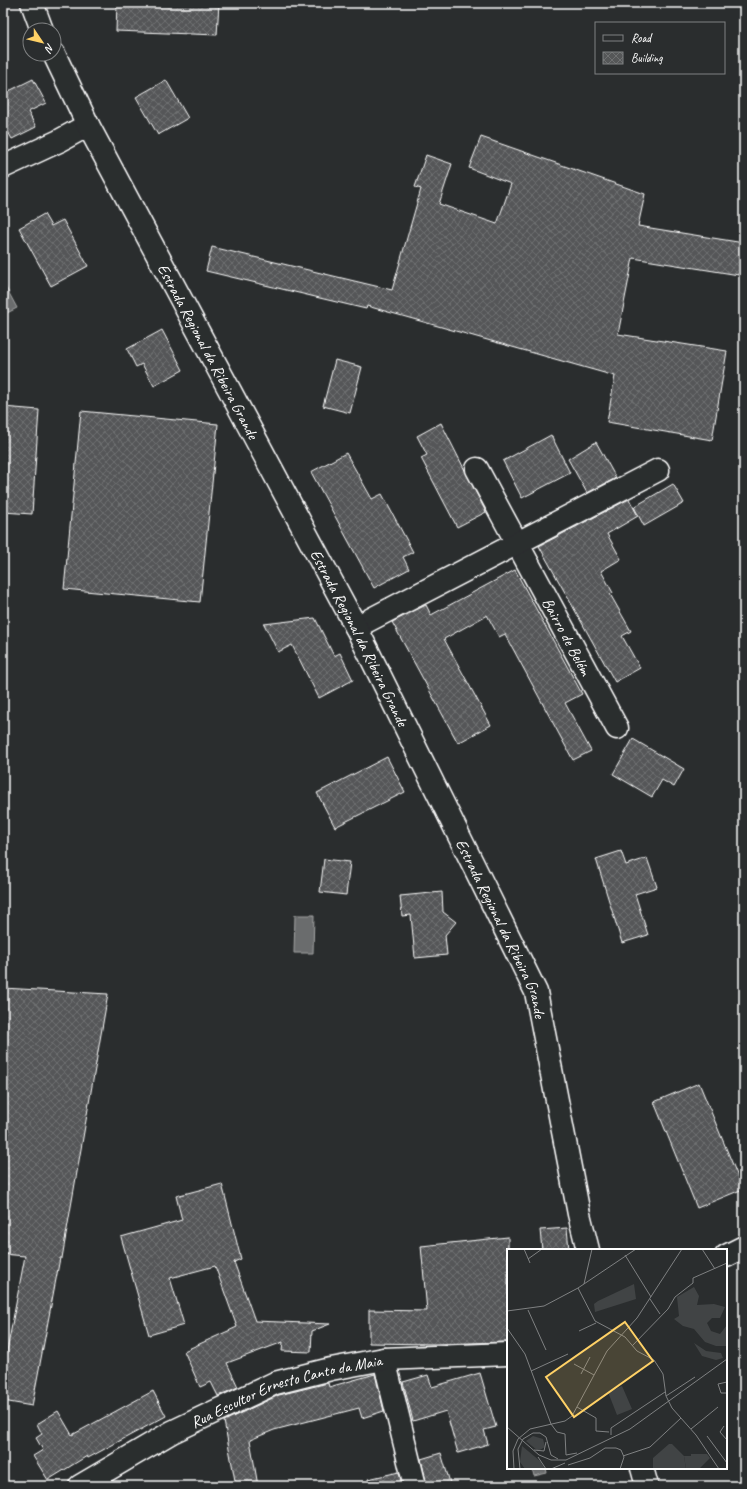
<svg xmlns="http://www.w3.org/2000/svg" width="747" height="1489" viewBox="0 0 747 1489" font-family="Caveat,sans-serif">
<defs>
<pattern id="building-cross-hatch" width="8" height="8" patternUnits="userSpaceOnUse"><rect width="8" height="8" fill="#555758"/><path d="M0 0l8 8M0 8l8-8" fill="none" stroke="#6e7071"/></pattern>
</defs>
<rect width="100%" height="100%" fill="#2a2d2e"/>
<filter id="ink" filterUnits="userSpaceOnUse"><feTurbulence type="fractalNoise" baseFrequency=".025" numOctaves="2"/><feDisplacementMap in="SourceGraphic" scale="8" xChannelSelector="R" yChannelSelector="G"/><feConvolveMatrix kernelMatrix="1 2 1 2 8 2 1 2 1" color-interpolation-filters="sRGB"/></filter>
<g filter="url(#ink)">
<!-- water -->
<path fill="#6a6c6d" stroke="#a6a7a7" d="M3,282L17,308L3,315Z
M295,915H314L313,953H294Z
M532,1468H546L547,1473L534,1476Z"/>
<!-- building -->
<path fill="url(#building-cross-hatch)" stroke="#fff" d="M117,3H219L217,35L116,31Z
M33,79L46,103L28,112L36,127L12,139L3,123V94Z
M166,80L188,118L158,135L136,97Z
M481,137L645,194L638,226L744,243L739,275L633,258L618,334L727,351L712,440L607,422L615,376L367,306L366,309L206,271L212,247L392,290L421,189L415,187L426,155L452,164L439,204L497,224L511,184L469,168Z
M44,214L51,226L63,220L88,266L51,286L19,228Z
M162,330L183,370L154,386L142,364L136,367L127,349Z
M335,360L362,367L350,413L323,406Z
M3,407L39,410L32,514L3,512Z
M81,411L218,424L200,602L64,589Z
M441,423L486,512L457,527L421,458L427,455L417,436Z
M551,435L570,473L522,498L503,461Z
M596,442L616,478L587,493L568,459Z
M346,453L372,499L382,494L413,552L403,557L409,569L374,588L311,472Z
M673,484L684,503L644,526L634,507Z
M629,499L638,516L607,534L621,559L601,571L613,593L610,594L631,631L622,636L640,668L615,682L539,546Z
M515,570L582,694L565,703L591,751L573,760L505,634L499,637L487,615L444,639L491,725L458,743L392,622L426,605L431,615Z
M315,618L334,656L340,653L353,680L319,698L292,645L278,652L264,624Z
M633,739L684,769L674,787L662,780L652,797L613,774Z
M387,757L405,792L335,827L317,793Z
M621,851L626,865L647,858L657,887L635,894L648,935L622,943L596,859Z
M324,859L350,862L346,895L320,892Z
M442,892L443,912L456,922L445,935L447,955L415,958L411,915L402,916L400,896Z
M3,988L108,994L62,1258H60L32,1406L3,1401V1372L25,1256L3,1254Z
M699,1083L743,1189L697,1208L654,1102Z
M222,1184L241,1259L234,1262L255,1321L330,1324L312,1331L311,1352L282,1351L283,1342L227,1363L238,1387L218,1396L211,1382L200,1387L184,1351L237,1327L215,1266L170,1278L184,1325L149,1335L121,1237L182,1220L176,1196Z
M567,1228L569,1250H542L540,1230Z
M508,1237V1342L434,1344L369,1343V1310L427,1311L421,1246Z
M480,1373L496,1427L484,1430L488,1444L458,1453L446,1411L413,1421L403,1382L428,1375L432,1387Z
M375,1374L384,1411L362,1418L359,1408L274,1430L250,1440L258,1486H236L224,1421L279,1395L328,1383L329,1387Z
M153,1391L166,1416L88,1458L87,1456L48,1480L33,1456L43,1450L36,1438L42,1434L37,1424L58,1411L72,1435Z
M441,1453L451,1486H427L421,1459Z
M399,1472L402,1486H369L368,1479Z"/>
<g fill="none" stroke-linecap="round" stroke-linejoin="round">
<defs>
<g id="street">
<path d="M3,167L59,141L88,125"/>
<path id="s1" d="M477,469L617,728"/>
<path d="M356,627L658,470"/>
<path d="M726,1256L744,1247"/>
<path d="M384,1359L415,1486"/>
<path id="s2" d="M80,1486L172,1432L275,1383L331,1369L384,1359L508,1354"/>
</g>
<g id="secondary">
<path d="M32,3L42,30"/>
<path id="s3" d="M54,54L88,125L356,627L536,992L579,1214L588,1250"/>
<path d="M642,1468L647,1486"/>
</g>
</defs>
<!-- street casing -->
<use href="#street" stroke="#fff" stroke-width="25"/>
<!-- secondary casing -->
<use href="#secondary" stroke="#fff" stroke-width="25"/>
<!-- street -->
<use href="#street" stroke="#2a2d2e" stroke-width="22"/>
<!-- secondary -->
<use href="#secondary" stroke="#2a2d2e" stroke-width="22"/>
</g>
</g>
<g text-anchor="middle" stroke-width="4" stroke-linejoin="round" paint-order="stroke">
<!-- street labels -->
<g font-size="16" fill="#fff" stroke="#2a2d2e">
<text dy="6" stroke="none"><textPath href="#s3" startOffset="335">Estrada Regional da Ribeira Grande</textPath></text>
<text dy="6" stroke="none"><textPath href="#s1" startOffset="190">Bairro de Belém</textPath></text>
<text dy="6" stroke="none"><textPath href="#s3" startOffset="659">Estrada Regional da Ribeira Grande</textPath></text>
<text dy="6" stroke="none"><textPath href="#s3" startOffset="983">Estrada Regional da Ribeira Grande</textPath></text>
<text dy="6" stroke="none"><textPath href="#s2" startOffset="229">Rua Escultor Ernesto Canto da Maia</textPath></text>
</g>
</g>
<!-- overview -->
<g transform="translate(507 1249)">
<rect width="220" height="220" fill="#2a2d2e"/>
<path d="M115,137L125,160L110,166L101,143ZM26,187L36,190L38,198L31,202L19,192ZM15,197L33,212L38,220H18L13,213ZM184,205H200L203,209L192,220H179L177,207H184Z" fill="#414445"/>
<path d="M127,35L129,50L88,63L87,55L91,52ZM187,38L192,47L190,56L207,55L218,58L213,69H205L200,74L204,82L213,85L220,76V97H209L198,93L187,80L176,77L167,70L172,67L170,48ZM187,94L199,102L214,104L216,109L209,111L195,107ZM162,195H165L177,207L179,220H146V209Z" fill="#414445"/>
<path fill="none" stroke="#7f8182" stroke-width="1" d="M17,0L23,14M195,0L208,20M118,6L144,48M21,10L35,0M77,35L85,0M71,39L88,72L118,88L130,102L147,111L156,125L159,147L165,159L189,186L212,220M143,50L153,65M21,61L39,101M0,62L37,57L71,39L129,0M0,79L18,105L44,175L50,183L58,185L59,206L70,204M72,82L89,74M125,97L161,60L168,48L186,34V29L220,14M67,115L87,126M24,122L61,105M74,125L83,108M220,133L211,135L214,144H220M159,147L188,128M70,158L89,169V182L102,183M217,177L213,183L220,191M0,178L32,206L44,211H59L123,180L220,110M184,180L211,158M104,186V179L158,143M200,187L220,214M27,201L37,202L39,193M116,207L143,198L174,169M31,208L39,220M61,216L83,209L98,199H109L114,201L117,208L113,220M7,220L6,202L11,190L23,180L58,172L65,167L100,102L130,69L175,0M13,220L11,200L16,190L26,184H33L39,188L44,206L51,210M44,220L58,214"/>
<path fill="#ffd166" fill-opacity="0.15" stroke="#ffd166" stroke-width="2" d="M118,73L146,112L67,168L39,128Z"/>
<rect width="220" height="220" fill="none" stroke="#fff" stroke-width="2"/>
</g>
<!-- margin -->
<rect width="747" height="1489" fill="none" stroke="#2a2d2e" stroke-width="16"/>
<rect x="8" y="8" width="731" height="1473" fill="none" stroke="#fff" stroke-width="1.5" filter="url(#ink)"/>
<!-- legend -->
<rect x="595" y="22" width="130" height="52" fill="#2a2d2e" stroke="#7f8182"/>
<rect x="603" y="35" width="20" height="6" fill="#2a2d2e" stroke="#7f8182"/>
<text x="631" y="42" font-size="12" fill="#ffffff">Road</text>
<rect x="603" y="52" width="20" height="12" fill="url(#building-cross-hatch)" stroke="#7f8182"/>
<text x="631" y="62" font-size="12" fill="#ffffff">Building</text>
<!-- north arrow -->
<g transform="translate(42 42) rotate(125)"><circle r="19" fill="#2a2d2e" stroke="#7f8182"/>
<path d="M0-3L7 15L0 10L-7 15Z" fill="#ffd166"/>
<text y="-6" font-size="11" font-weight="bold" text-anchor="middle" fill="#ffffff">N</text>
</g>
</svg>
